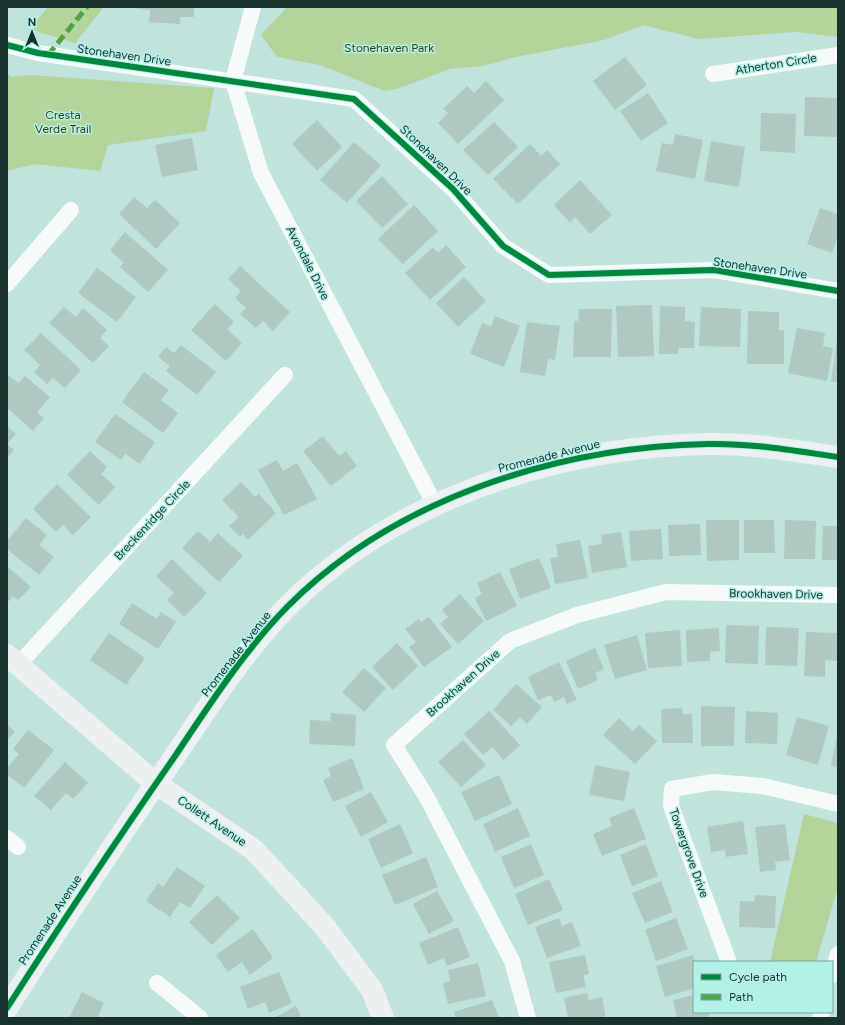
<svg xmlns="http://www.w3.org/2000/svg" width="845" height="1025" viewBox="0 0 845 1025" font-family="Figtree,sans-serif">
<rect width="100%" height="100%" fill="#c1e3dd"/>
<!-- green -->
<path fill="#b3d49b" d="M48,7H104L75,43L32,30L37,20Z
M287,7H838V37L796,32L699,39L643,25L604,40L516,57L482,66L450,69L397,89L384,91L320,65L277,57L261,35Z
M7,74L12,77L31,75L214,88L206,131L108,145L100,171L35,164L7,171Z
M804,814L838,823V887L816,962H770Z"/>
<!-- building -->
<path fill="#b0c9c3" d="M137,7H194V17H180V24L149,22L150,10L137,9Z
M625,57L647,85L615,110L593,81Z
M486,81L504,100L458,144L438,123L448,113L443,109L467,86L474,93Z
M648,93L668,123L641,141L620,111Z
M805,97L838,98V137L804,136Z
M761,113L796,114L795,153L760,151Z
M317,120L342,147L317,171L292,144Z
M494,122L518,147L488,175L463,150Z
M675,134L703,140L695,179L656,171L662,143L673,145Z
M192,138L198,170L162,177L155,145Z
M711,141L745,147L739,187L704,181Z
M354,142L381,165L347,203L320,180Z
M530,144L541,156L547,150L560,164L518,204L493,179Z
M382,176L408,204L382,228L356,201Z
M580,180L612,215L590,234L575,217L570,223L554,205Z
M134,197L147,208L155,200L180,223L156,249L119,214Z
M414,205L438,231L403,264L378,239Z
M820,208L838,214V236L832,253L807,244Z
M125,232L168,270L148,292L120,267L124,263L110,250Z
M446,245L466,267L430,300L405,273L433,247L438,253Z
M240,266L290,312L273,331L263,321L256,328L240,314L246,308L235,298L241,291L228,279Z
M97,268L136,297L117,322L78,293Z
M464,277L486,301L458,327L436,303Z
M215,304L234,322L227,329L242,343L226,361L191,330Z
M652,305L654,356L618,357L616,306Z
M660,306L685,307V321L695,322L694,348H678V354H659Z
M64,307L76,317L83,308L107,330L100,338L109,346L93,363L49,323Z
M701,307L741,309L740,347L699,346Z
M579,309H612L611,357H573L574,321H578Z
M748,311L779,312V330H784V364H747Z
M495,316L520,326L504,367L470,354L482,323L491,326Z
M527,322L560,326L555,360L548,359L545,376L520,372Z
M797,328L825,333L823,346L833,348L827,381L788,373Z
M41,333L81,370L65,388L53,378L47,384L34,372L40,365L24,350Z
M837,338H838V382H831Z
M181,345L216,372L197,395L166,371L170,366L158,357L166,347L174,353Z
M144,372L169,390L161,400L178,413L163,433L122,402Z
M7,374L18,383L25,376L50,397L37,412L44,418L33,431L7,408Z
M115,414L155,442L140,464L125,454L121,460L95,442Z
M7,426L16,434L7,444L14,450L7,458Z
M323,436L339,456L346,451L357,466L331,486L303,451Z
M90,451L107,467L101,474L115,487L99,505L67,475Z
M277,460L283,471L297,463L317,499L284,515L258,470Z
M241,482L255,497L259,494L276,513L248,540L243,534L240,537L229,526L239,517L222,500Z
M57,484L91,517L73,535L63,525L56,532L33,509Z
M26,518L47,535L39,545L54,557L39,575L7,549V541Z
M706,520H739V560L707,561Z
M744,520H774L775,553H744Z
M785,520L816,521L815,559H784Z
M700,524L701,555L669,556L668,525Z
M823,526H838V560H822Z
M661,529L663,559L631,561L629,531Z
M198,531L210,542L218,533L243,556L219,582L182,548Z
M621,532L627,567L592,573L588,546L602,544L601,535Z
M580,540L588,578L555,584L550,558L558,557L556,544Z
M539,558L551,588L520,599L509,569Z
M172,559L207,593L184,617L167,600L174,593L156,576Z
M7,566L31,587L18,600L13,596L7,603Z
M500,572L517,606L486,621L475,598L482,594L477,583Z
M460,594L484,621L458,644L440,624L448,617L442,610Z
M132,603L157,619L161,612L176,622L158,649L119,624Z
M429,617L452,647L424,667L409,647L416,642L405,629L419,619L421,622Z
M726,625L759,626L758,664L725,663Z
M766,627L799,628L797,666L765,665Z
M719,628L720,651L710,652V661L687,662L686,630Z
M680,630L682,666L648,668L645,633Z
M806,632L838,633V661L825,660V677L804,676Z
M109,633L145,658L126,685L90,660Z
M637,635L647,670L615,679L604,645Z
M397,643L418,666L393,690L372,667Z
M595,648L604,669L595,673L598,680L578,689L566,661Z
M559,662L577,700L567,704L564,697L554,702L551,695L538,700L528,677Z
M364,668L386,688L364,712L342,692Z
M516,684L542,707L527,724L520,717L511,726L493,710Z
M701,706L735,707L734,746H701Z
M682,708L683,714H692L693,743H662L661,709Z
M489,711L520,745L504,760L492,747L483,755L464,734Z
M746,711L778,713L777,744L745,743Z
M331,713L356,715L355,746L309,744L310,720L330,721Z
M797,717L829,726L818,765L786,755Z
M619,718L633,731L639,725L657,741L635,764L603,735Z
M7,724L15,732L7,740Z
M28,730L54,750L24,788L7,775V768L19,754L13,749Z
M837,735H838V767L831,766Z
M463,740L486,765L461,787L438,762Z
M352,758L364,789L333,802L323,780L331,776L328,768Z
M65,762L88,783L73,799L66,793L51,810L34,796Z
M595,765L630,772L624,801L589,795Z
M499,775L512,804L475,821L461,792Z
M371,792L388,822L361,837L345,806Z
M518,808L530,836L495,852L483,824Z
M634,808L646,839L602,856L593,834L612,826L609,818Z
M743,821L748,854L726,857L725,850L711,852L707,827Z
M400,824L413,853L381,868L368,839Z
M785,824L790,860L775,862L776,870L760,872L755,827Z
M531,844L544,875L514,888L501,857Z
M646,844L658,876L632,886L620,855Z
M426,857L438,887L395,905L382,875Z
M177,867L205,886L190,908L180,902L170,917L146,901L158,883L163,887Z
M549,879L563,910L528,925L515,894Z
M661,881L673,912L645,923L632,893Z
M437,891L454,921L429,934L413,904Z
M217,895L240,918L212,945L189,922Z
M755,895L776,896L775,928L739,927L740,901L754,902Z
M559,918L562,926L572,922L581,946L547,958L535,927Z
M676,918L688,949L656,961L645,930Z
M458,927L470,957L447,966L444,958L428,965L419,943Z
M253,929L273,958L250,975L242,962L228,972L216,955Z
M585,955L589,974L583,975L586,987L556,993L549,962Z
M693,955L695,962L694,988L665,997L656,966Z
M478,963L486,996L448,1004L443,983L450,981L448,970Z
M279,972L292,1003L269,1013L265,1002L248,1009L240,987Z
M82,992L104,1003L97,1018H69Z
M587,993L589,1000L602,997L606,1018H568L564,998Z
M694,995V1012H709L710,1018H677L673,1000Z
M492,1000L499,1018H456L454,1012Z
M296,1006L302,1018H274Z"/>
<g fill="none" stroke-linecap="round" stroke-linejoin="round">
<!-- street -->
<path stroke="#f6fbfa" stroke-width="16" d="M253,7L233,81L261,173L435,505
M7,45L38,53L354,99L453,189L503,246L549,275L714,270L838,291
M713,74L838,55
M7,284L71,210
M18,665L285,375
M7,838L18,847
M729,962L671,806L672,789L713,782L763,786L838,804
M832,975L838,954
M157,983L200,1018
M528,1018L512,961L426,796L394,745L510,641L577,615L666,592L838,595
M820,1018L822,1012"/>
<!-- secondary -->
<path stroke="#ecf0f1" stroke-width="22" d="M7,655L155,783L254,850L325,927L372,990L383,1018
M7,1008C61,924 116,841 173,759C208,707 243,652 287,607C395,498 558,447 708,444C752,443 795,451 838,457"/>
<!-- quiet -->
<path stroke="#4fa543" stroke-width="5" stroke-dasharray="10 5" stroke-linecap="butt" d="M48,55L87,7"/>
<defs>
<path id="cycleway" d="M7,45L38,53L354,99L453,189L503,246L549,275L714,270L838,291
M7,1008C61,924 116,841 173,759C208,707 243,652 287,607C395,498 558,447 708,444C752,443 795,451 838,457"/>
</defs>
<!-- cycleway casing -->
<use href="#cycleway" stroke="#b3f1e7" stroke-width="8"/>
<!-- cycleway -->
<use href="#cycleway" stroke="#00873e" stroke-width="6"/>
</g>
<g text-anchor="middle" stroke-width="3" stroke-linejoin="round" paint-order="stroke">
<!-- park labels -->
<g font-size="12" fill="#33410e" stroke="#b3f1e7">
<text x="389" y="52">Stonehaven Park</text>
<text x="63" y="119">Cresta<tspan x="63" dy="14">Verde Trail</tspan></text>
</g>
<!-- street labels -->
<g font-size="12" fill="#19322f" stroke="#b3f1e7">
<text transform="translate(124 55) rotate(8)" y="4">Stonehaven Drive</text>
<text transform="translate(776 64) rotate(-9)" y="4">Atherton Circle</text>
<text transform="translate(436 160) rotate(44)" y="4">Stonehaven Drive</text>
<text transform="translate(308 263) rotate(63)" y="4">Avondale Drive</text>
<text transform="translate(760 268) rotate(8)" y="4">Stonehaven Drive</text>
<text transform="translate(549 456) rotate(-14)" y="4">Promenade Avenue</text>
<text transform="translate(152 520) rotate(-47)" y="4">Breckenridge Circle</text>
<text transform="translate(776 594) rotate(1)" y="4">Brookhaven Drive</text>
<text transform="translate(236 654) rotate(-52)" y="4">Promenade Avenue</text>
<text transform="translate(463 683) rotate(-42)" y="4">Brookhaven Drive</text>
<text transform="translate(212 821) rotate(34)" y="4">Collett Avenue</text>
<text transform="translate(689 853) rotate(70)" y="4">Towergrove Drive</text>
<text transform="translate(50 920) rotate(-57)" y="4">Promenade Avenue</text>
</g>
</g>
<!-- border -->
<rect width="845" height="1025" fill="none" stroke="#19322f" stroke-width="16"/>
<!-- legend -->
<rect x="693" y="961" width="140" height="52" fill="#b3f1e7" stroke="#75a59d"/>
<rect x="701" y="974" width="20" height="6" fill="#00873e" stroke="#75a59d"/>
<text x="729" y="981" font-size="12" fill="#19322f">Cycle path</text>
<rect x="701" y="994" width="20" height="6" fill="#4fa543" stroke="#75a59d"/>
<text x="729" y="1001" font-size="12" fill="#19322f">Path</text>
<!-- north arrow -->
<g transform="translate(32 32)" stroke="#b3f1e7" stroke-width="3" paint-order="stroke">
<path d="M0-3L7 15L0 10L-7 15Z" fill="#19322f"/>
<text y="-6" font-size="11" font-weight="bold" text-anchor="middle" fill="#19322f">N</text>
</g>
</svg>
